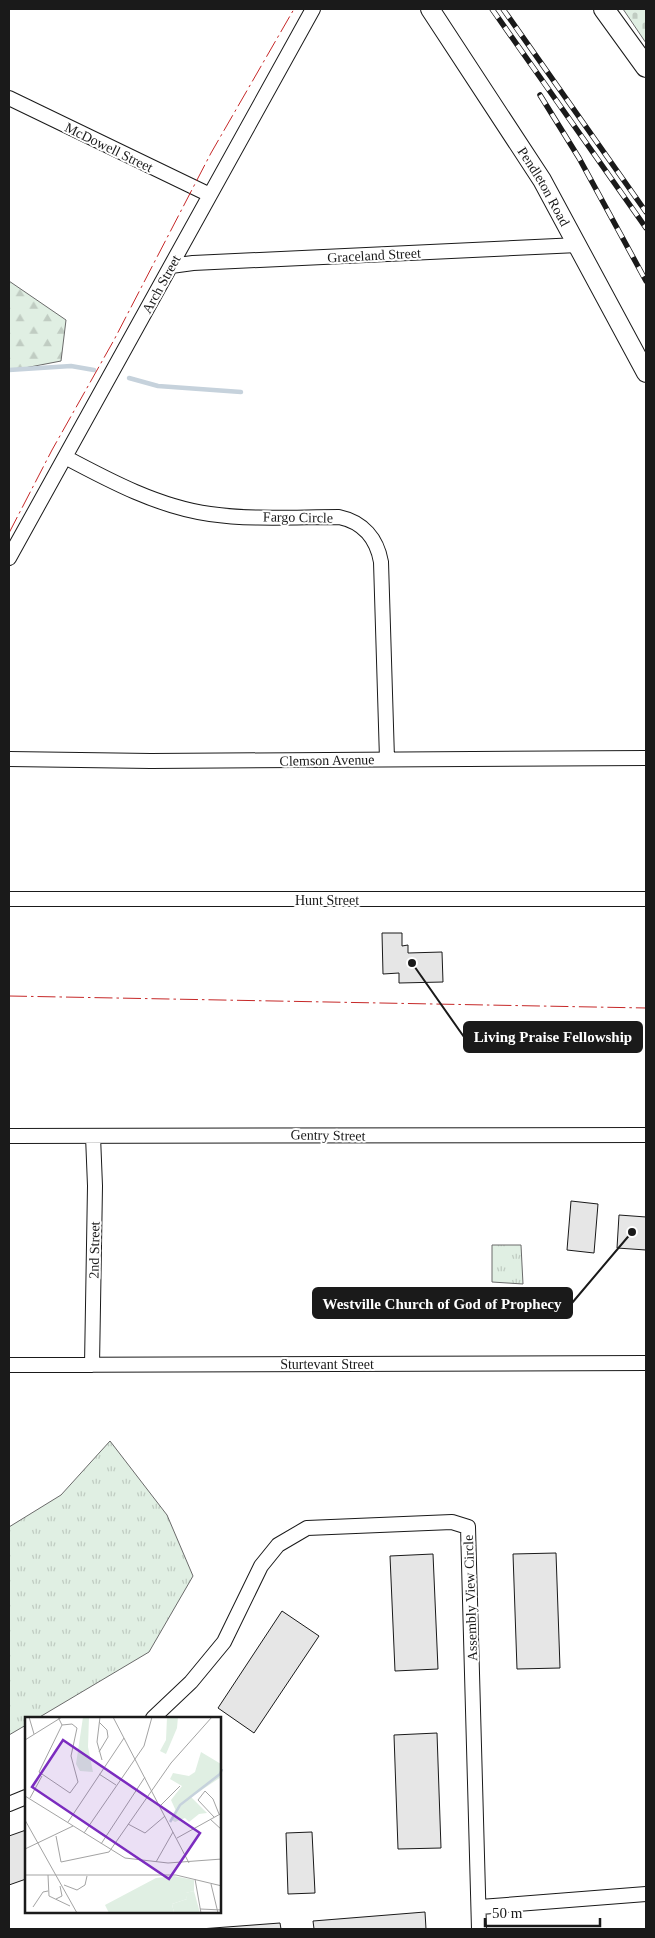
<svg xmlns="http://www.w3.org/2000/svg" width="655" height="1938" viewBox="0 0 655 1938" font-family="'Times New Roman',serif">
<defs>
<pattern id="grass-tufts" width="24" height="20" patternUnits="userSpaceOnUse" patternTransform="scale(1.25)"><rect width="24" height="20" fill="#e0efe3"/><path d="M3 7l-1-3M5 7V3M7 7l1-3M15 17l-1-3M17 17v-4M19 17l1-3" fill="none" stroke="#c0ccc2"/></pattern>
<pattern id="forest-firs" width="22" height="20" patternUnits="userSpaceOnUse" patternTransform="scale(1.25)"><rect width="22" height="20" fill="#e0efe3"/><path d="M5 1l3.5 6h-7zM16 11l3.5 6h-7z" fill="#c0ccc2"/></pattern>
<pattern id="cemetery-stones" width="16" height="16" patternUnits="userSpaceOnUse" patternTransform="scale(1.25)"><rect width="16" height="16" fill="#e0efe3"/><path d="M2 7V4a2 2 0 0 1 4 0v3zM10 15v-3a2 2 0 0 1 4 0v3z" fill="#c0ccc2"/></pattern>
</defs>
<rect width="100%" height="100%" fill="#fff"/>
<!-- grass -->
<path fill="url(#grass-tufts)" stroke="#6a6a6a" d="M492,1245H521L523,1284L492,1282Z
M110,1441L167,1515L193,1576L149,1652L38,1718H26V1725L9,1735V1527L61,1495Z"/>
<!-- forest -->
<path fill="url(#forest-firs)" stroke="#6a6a6a" d="M9,281L66,320L61,361L9,371Z"/>
<!-- cemetery -->
<path fill="url(#cemetery-stones)" stroke="#6a6a6a" d="M623,9H646V43Z"/>
<g fill="none" stroke-linecap="round" stroke-linejoin="round">
<!-- stream -->
<path stroke="#c6d2dc" stroke-width="4.5" d="M9,370L71,366L94,370
M129,378L158,386L241,392"/>
</g>
<!-- building -->
<path fill="#e6e6e6" stroke="#1a1a1a" d="M382,933H402V946L408,945V953L442,952L443,982L399,983V973L383,974Z
M571,1201L598,1204L594,1253L567,1250Z
M619,1215L646,1217V1250L617,1248Z
M556,1553L560,1668L517,1669L513,1554Z
M433,1554L438,1669L395,1671L390,1556Z
M282,1611L319,1636L254,1733L218,1708Z
M437,1733L441,1848L398,1849L394,1735Z
M26,1830V1879L9,1885V1836Z
M312,1832L315,1893L288,1894L286,1833Z
M425,1912L426,1929H314L313,1921Z
M280,1923L281,1929H200Z"/>
<g fill="none" stroke-linecap="round" stroke-linejoin="round">
<defs>
<path id="minor" d="M9,98L210,195
M171,266L193,263L578,245
M65,457C110,481 159,507 210,514C252,520 296,517 339,517C363,522 377,539 381,562L387,759
M9,558L313,9
M9,759L151,761L646,758
M9,899H646
M9,1136L646,1135
M9,1365L646,1363
M92,1365L95,1186L93,1136
M153,1718L191,1682L224,1642L261,1566L278,1545L307,1528L452,1522L468,1527L479,1929
M9,1804L26,1797
M480,1907L646,1894"/>
<g id="tertiary">
<path id="s1" d="M430,9L542,180L646,373"/>
</g>
<path id="secondary" d="M604,9L646,67"/>
</defs>
<!-- minor casing -->
<use href="#minor" stroke="#1a1a1a" stroke-width="16"/>
<!-- tertiary casing -->
<use href="#tertiary" stroke="#1a1a1a" stroke-width="20"/>
<!-- secondary casing -->
<use href="#secondary" stroke="#1a1a1a" stroke-width="22"/>
<!-- minor -->
<use href="#minor" stroke="#fff" stroke-width="14"/>
<!-- tertiary -->
<use href="#tertiary" stroke="#fff" stroke-width="18"/>
<!-- secondary -->
<use href="#secondary" stroke="#fff" stroke-width="20"/>
<defs>
<path id="rail" d="M492,9L646,228
M503,9L646,212
M540,95L579,158L646,281"/>
</defs>
<!-- rail casing -->
<use href="#rail" stroke="#1a1a1a" stroke-width="5.5"/>
<!-- rail -->
<use href="#rail" stroke="#fff" stroke-width="4" stroke-dasharray="11" stroke-linecap="butt"/>
<!-- power -->
<path stroke="#c62828" stroke-width="1" stroke-dasharray="18 4 2.5 4" stroke-linecap="butt" d="M9,533L52,450L114,340L211,153L294,9
M9,996L646,1008"/>
</g>
<g text-anchor="middle" stroke-width="4" stroke-linejoin="round" paint-order="stroke">
<!-- street labels -->
<g font-size="14" fill="#1a1a1a" stroke="#fff">
<text transform="translate(109 147) rotate(26)" y="5">McDowell Street</text>
<text dy="5" stroke="none"><textPath href="#s1" startOffset="211">Pendleton Road</textPath></text>
<text transform="translate(374 255) rotate(-3)" y="5">Graceland Street</text>
<text transform="translate(161 284) rotate(-61)" y="5">Arch Street</text>
<text transform="translate(298 517) rotate(1)" y="5">Fargo Circle</text>
<text transform="translate(327 760) rotate(-1)" y="5">Clemson Avenue</text>
<text x="327" y="905">Hunt Street</text>
<text transform="translate(328 1135) rotate(1)" y="5">Gentry Street</text>
<text transform="translate(94 1250) rotate(-89)" y="5">2nd Street</text>
<text x="327" y="1369">Sturtevant Street</text>
<text transform="translate(470 1598) rotate(-92)" y="5">Assembly View Circle</text>
</g>
</g>
<!-- overview -->
<g transform="translate(25 1717)">
<rect width="196" height="196" fill="#fff"/>
<path d="M58,0H64L63,30L68,55L55,54L51,47Z" fill="#e0efe3"/>
<path d="M142,0H153L152,11L141,37L135,34L141,23ZM176,35L196,47V60L166,80L182,96L174,97L164,105L160,101L150,105L147,103L151,94L146,83L157,69L145,62L148,56L164,59L170,55Z" fill="#e0efe3"/>
<path d="M149,159L169,163V174L161,176L162,182L147,187L149,196H84L80,188L131,161Z" fill="#e0efe3"/>
<path d="M169,174L175,196H149L147,187L162,182L160,176Z" fill="#e0efe3"/>
<path fill="none" stroke="#c6d2dc" stroke-width="2.5" d="M145,105L155,88L195,57L197,52"/>
<path fill="none" stroke="#a3a3a3" stroke-width="1" d="M4,0L9,17M33,0L37,8L14,55L45,76L53,65L46,39L52,11L47,7L37,8M75,0L72,25L77,43M88,0L164,146M74,5L82,13L83,20L74,35M0,23L37,0M74,57L91,68M0,79L100,141L143,146L197,142M5,81L17,59M135,89L155,69M189,100L173,83L180,74L188,82L194,97M185,102L197,113M0,103L52,196M43,105L99,21M103,107L120,116L140,99M59,116L119,29L127,0M31,119L36,145L84,135L146,46L187,0M152,121L197,96M76,127L120,60M0,132L48,109M131,145L148,115M0,158H151L197,169M23,158L24,179L45,189M170,162L176,196M186,167L193,196M39,168L52,173L60,168L62,159M31,182L37,179L35,169M8,190L18,175L23,174M175,192L197,193"/>
<path fill="#7b2cbf" fill-opacity="0.15" stroke="#7b2cbf" stroke-width="2.5" d="M38,23L175,116L144,162L7,70Z"/>
<rect width="196" height="196" fill="none" stroke="#1a1a1a" stroke-width="2.5"/>
</g>
<!-- callouts -->
<path fill="none" stroke="#1a1a1a" stroke-width="2" d="M412 963L464 1037M632 1232L572 1303"/>
<g fill="#1a1a1a" stroke="#fff" stroke-width="2">
<circle cx="412" cy="963" r="5"/>
<circle cx="632" cy="1232" r="5"/>
</g>
<g fill="#1a1a1a" stroke="#1a1a1a" stroke-width="2">
<rect x="464" y="1022" width="178" height="30" rx="5"/>
<rect x="313" y="1288" width="259" height="30" rx="5"/>
</g>
<g font-size="15" text-anchor="middle" font-weight="bold" fill="#fff">
<text x="553" y="1042">Living Praise Fellowship</text>
<text x="442" y="1309">Westville Church of God of Prophecy</text>
</g>
<!-- border -->
<rect width="655" height="1938" fill="none" stroke="#1a1a1a" stroke-width="20"/>
<!-- scale -->
<path d="M485 1918v8h115v-8" fill="none" stroke="#1a1a1a" stroke-width="2.5"/>
<text x="492" y="1918" font-size="15" fill="#1a1a1a" stroke="#ffffff" stroke-width="4" paint-order="stroke">50 m</text>
</svg>
